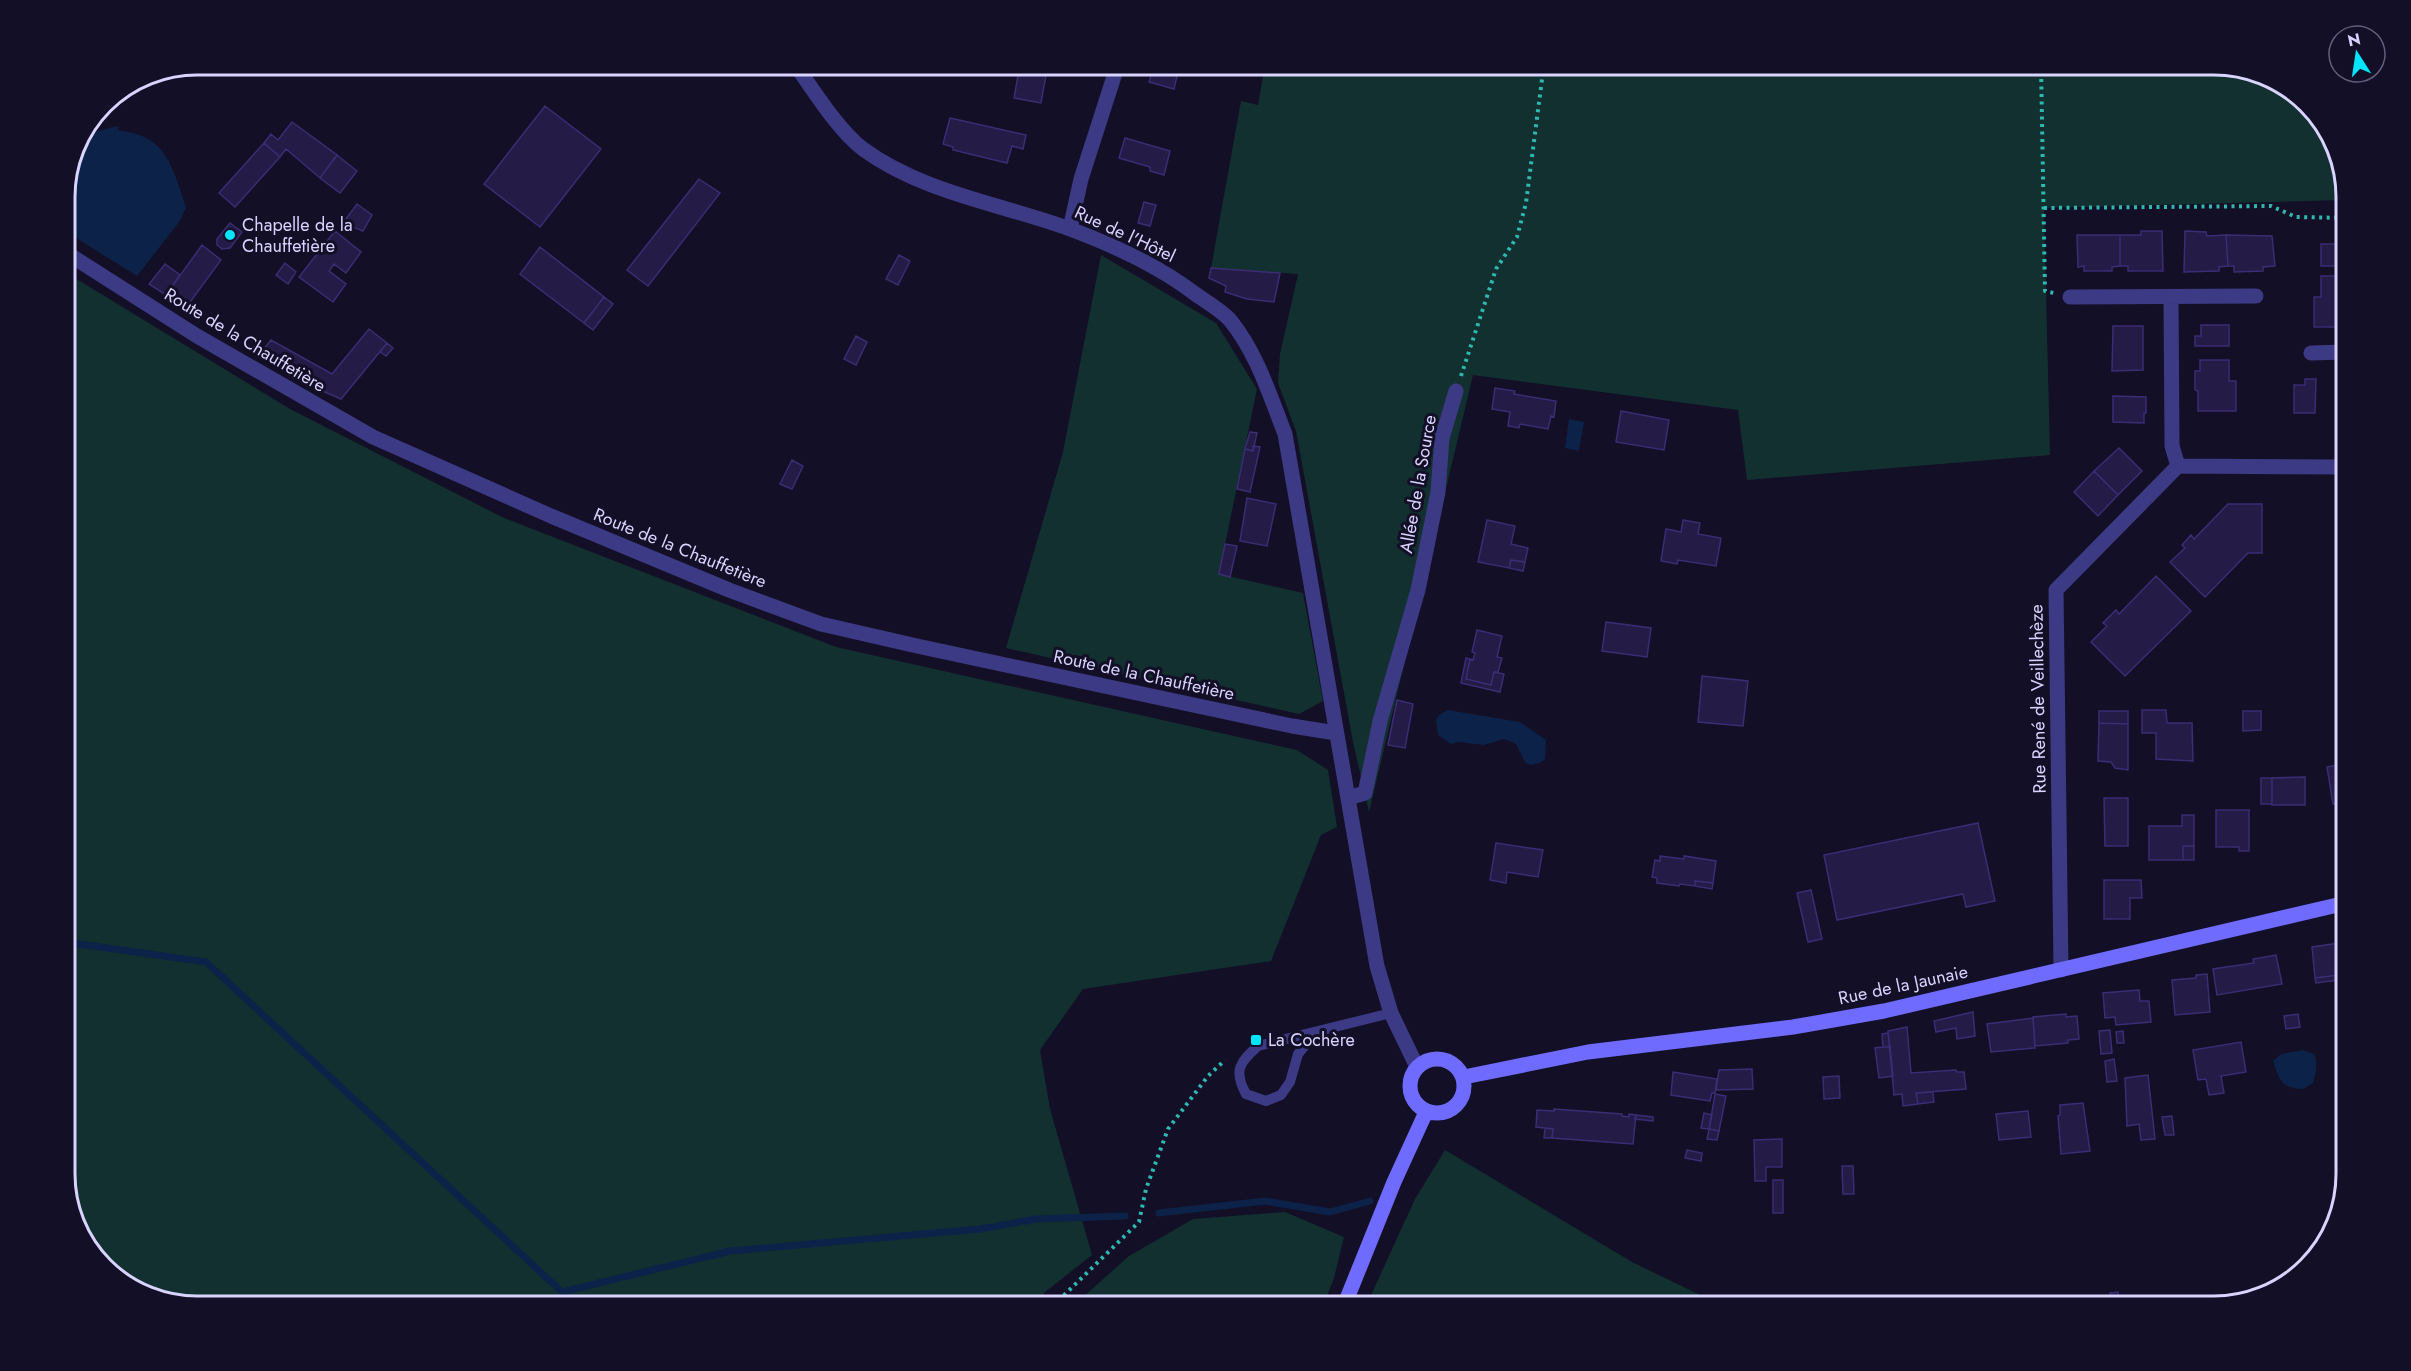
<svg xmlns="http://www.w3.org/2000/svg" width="2411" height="1371" viewBox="0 0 2411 1371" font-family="Jost,sans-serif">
<rect width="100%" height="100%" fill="#130f26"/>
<!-- green -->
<path fill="#12302f" d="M1265,65H2214L2280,82L2329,131L2346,189V200L2044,208L2050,455L1747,480L1738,410L1473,375L1369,812L1353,742L1296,431L1278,383L1280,354L1298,274L1211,268L1241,101L1258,105Z
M1101,255L1216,323L1257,389L1219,574L1303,593L1323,701L1299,714L1006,648L1063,452Z
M65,272L290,409L504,518L836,647L1297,750L1328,770L1337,827L1321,835L1271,961L1083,989L1040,1050L1050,1109L1092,1255L1045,1292L1036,1306H197L131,1289L82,1240L65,1182Z
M1445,1150L1632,1262L1723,1306H1366L1415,1199Z
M1285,1212L1344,1237L1334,1278L1323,1306H1073L1129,1256L1193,1219Z"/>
<!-- water -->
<path fill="#0c2248" d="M118,126V130C127,132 137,133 146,138C170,149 178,184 186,207L180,221L137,276L65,231C65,208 63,146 86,134Z
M1569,419L1584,422L1579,451L1565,448Z
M1448,710L1520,722L1546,740L1545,759L1540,763L1530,765L1525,762L1516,744L1504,739L1484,745L1458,742L1451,744L1438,735L1436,720L1440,714Z
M2303,1050L2314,1054C2318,1063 2316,1073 2313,1083L2303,1089C2280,1088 2280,1080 2273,1061L2281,1054Z"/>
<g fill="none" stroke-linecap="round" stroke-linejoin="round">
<!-- stream -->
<path stroke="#0c2248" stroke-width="7" d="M65,942L206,962L562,1292L730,1251L980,1229L1036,1219L1125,1216
M1159,1213L1265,1201L1330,1212L1370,1201"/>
</g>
<!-- building -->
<path fill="#241b47" stroke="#3b2d73" stroke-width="1.5" d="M1006,64H1048L1041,103L1014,98L1019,70L1005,67Z
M1157,64H1180L1174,89L1149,82L1154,66Z
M1213,64H1241L1240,70Z
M545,106L601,149L540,227L484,184Z
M950,118L1026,135L1023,149L1012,146L1007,163L953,150V147L943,144Z
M292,122L337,155L320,178L286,149L280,157L264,143L271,134L278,140Z
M1125,138L1170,151L1164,175L1150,171V167L1119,158Z
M264,143L280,157L235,207L219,193Z
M337,155L357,171L340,193L320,178Z
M699,179L720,193L648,286L627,270Z
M1144,202L1156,205L1150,226L1138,223Z
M357,204L372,215L363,231L343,223Z
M230,223L242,232L230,248L222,249L217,245V239Z
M335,231L361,252L346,273L334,264L329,271L346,284L333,302L299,277Z
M2141,231H2162L2163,271H2128V266H2120V235H2141Z
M2185,231L2206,232L2207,236L2226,235L2228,266L2219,267V271L2184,272Z
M2077,235H2120V266L2112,267V271H2084V266L2078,267Z
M2226,235L2272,236L2275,266L2263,267V271L2234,272V266H2228Z
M2321,244H2346V266H2321Z
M202,245L221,260L185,309L166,295Z
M540,247L604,297L584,323L520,274Z
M899,255L910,261L898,285L886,279Z
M285,263L296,272L288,284L276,275Z
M165,264L180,275L166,295L149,284Z
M1211,268L1280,273L1274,302L1247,299L1225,292L1226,286L1209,278Z
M2321,276H2346V327H2314V297H2321Z
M604,297L613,304L593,330L584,323Z
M2201,325H2229V346H2195V336H2201Z
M2113,326H2143V370L2112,371Z
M369,329L387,343L341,399L302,382L258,356L271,340L332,374Z
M856,336L867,342L856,365L844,359Z
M387,343L393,348L386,356L380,352Z
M2200,360H2229V381H2236V411H2198V391L2195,390V371H2200Z
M2305,379H2316L2315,413H2294V385H2305Z
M1495,388L1515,391L1514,394L1556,401L1554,417L1551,416L1548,429L1520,424L1519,428L1508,426L1510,412L1492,409Z
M2113,396L2146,397V413H2144V423L2113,422Z
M1621,411L1669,420L1664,450L1616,442Z
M1250,432L1257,433L1253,451L1245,449Z
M1253,446L1260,447L1250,492L1237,489L1245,449L1253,451Z
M2119,448L2142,471L2118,495L2094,471Z
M792,460L803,466L792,489L780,484Z
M2094,471L2118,495L2098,516L2074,492Z
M1247,498L1276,504L1267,546L1240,541Z
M2228,504H2262V553H2248L2205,597L2170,562L2185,548L2182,545L2191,535L2194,539Z
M1487,520L1515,526L1511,544L1528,548L1525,562L1511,560L1509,568L1478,562Z
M1683,520L1700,523L1698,534L1721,538L1716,566L1678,560L1677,564L1661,561L1666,529L1681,532Z
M1225,544L1237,546L1230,577L1219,574Z
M1511,560L1525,562L1523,571L1509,568Z
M2156,576L2191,611L2125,676L2091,642L2107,626L2103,623L2116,610L2119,614Z
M1606,622L1651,628L1647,657L1602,651Z
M1477,630L1502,636L1497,657L1502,658L1498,672H1494L1491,685L1466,679L1470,659L1473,660L1475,653L1472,652Z
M1466,658L1470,659L1466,679L1491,685L1494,672L1504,674L1500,692L1461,683Z
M1702,676L1748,681L1743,726L1698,722Z
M1397,700L1413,704L1405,748L1388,745Z
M2142,710H2166L2167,723H2192L2193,761L2156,759V733H2142Z
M2099,711H2128V724L2099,723Z
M2243,711H2261V730L2243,731Z
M2099,723L2128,724V770L2115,768L2111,762L2098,761Z
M2346,755V796L2343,797L2344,802L2333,804L2327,767L2338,765L2337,756Z
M2305,777V805H2272V778Z
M2261,778H2272V804H2261Z
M2104,798H2128V846H2105Z
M2216,810H2249V851H2239V847H2216Z
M2182,815H2194V846H2183V860H2149V826H2182Z
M1978,823L1995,901L1966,907L1963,894L1837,920L1824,855Z
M1496,843L1543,850L1538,877L1507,872L1506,883L1490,880Z
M2183,846H2194V860H2183Z
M1660,856L1684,859V856L1716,861L1713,883L1695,881V886L1680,884L1679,886L1657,883V878L1652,877L1655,860L1660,861Z
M2104,880H2141L2142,898H2130V919H2104Z
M1695,881L1713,883L1712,889L1695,886Z
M1811,890L1822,939L1808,942L1797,893Z
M2346,942V974L2315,978L2312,947Z
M2276,955L2282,984L2217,995L2213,969L2254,963L2253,959Z
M2207,974L2210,1012L2175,1015L2172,980L2196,978V975Z
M2346,974V979L2316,983L2315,978Z
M2139,990L2140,1001H2149L2151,1022L2116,1025L2115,1017L2105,1018L2103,993Z
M1973,1012L1975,1036L1957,1039L1956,1028L1936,1032L1934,1021Z
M2066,1014V1017L2077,1016L2079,1039L2068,1040V1043L2035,1046L2033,1017Z
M2298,1014L2300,1027L2286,1029L2284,1016Z
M2033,1018L2035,1048L1991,1052L1987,1024Z
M1907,1027L1911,1073L1956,1070L1957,1072H1964L1966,1089L1916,1093L1918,1104L1903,1106L1902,1094L1894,1095L1888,1031Z
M2110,1030L2112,1053L2101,1054L2099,1031Z
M2123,1031L2124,1043H2117L2116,1032Z
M1888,1033L1890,1047H1883L1882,1034Z
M2241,1042L2246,1072L2221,1076L2224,1093L2209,1095L2206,1079L2198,1080L2193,1050Z
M1883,1047H1890L1893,1076L1879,1078L1875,1048Z
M2114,1059L2117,1081L2107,1082L2105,1061Z
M1752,1069L1753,1089L1716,1090L1719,1070Z
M1673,1072L1717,1079L1715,1093H1712L1710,1101L1671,1095Z
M2148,1075L2155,1139L2141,1140L2139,1124L2127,1126L2125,1078Z
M1839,1076L1840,1098L1824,1099L1823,1077Z
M1933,1092L1934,1102L1918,1104L1916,1093Z
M1715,1094L1726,1096L1719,1131L1709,1129Z
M2083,1103L2090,1151L2061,1154L2058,1116L2060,1115V1105Z
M1554,1109L1622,1114V1116L1629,1117V1114L1636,1115L1633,1144L1552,1138L1553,1129L1536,1127L1537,1110L1554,1111Z
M2028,1111L2031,1137L1999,1140L1996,1114Z
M1704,1113L1712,1115L1709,1129L1701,1128Z
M1636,1115L1653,1117V1121L1635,1119Z
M2172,1116L2174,1135H2165L2162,1117Z
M1545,1128L1553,1129L1552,1138H1544Z
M1709,1129L1719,1131L1717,1140L1707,1139Z
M1782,1139V1167H1766V1181H1755L1754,1140Z
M1687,1150L1702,1153L1701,1161L1685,1158Z
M1842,1166H1853L1854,1194H1843Z
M1773,1180H1783V1213H1773Z
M2118,1292L2119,1306H2111L2110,1293Z
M2217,1300L2219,1305L2201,1306Z"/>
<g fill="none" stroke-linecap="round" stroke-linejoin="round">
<!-- path -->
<path stroke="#2fb8b0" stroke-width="4" stroke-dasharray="3 4.5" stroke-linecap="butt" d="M2041,64L2045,291L2054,293
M2044,208L2271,206L2296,217L2346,218
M1461,376L1496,269L1517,237L1526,203L1544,64
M1053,1306L1139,1222L1146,1189L1168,1129L1208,1076L1225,1060"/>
<!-- service -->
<path stroke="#3d3a85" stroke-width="10" d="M1316,1032L1298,1054L1290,1082L1281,1095L1266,1101L1246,1094C1233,1070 1240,1062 1258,1046L1391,1013"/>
<!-- minor -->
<path stroke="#3d3a85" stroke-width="15" d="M795,64C813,90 839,131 863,149C923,193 1002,204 1070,229C1113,245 1157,265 1194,293C1205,301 1221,310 1230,320C1257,353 1270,396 1285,434L1377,966L1391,1013L1417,1067
M1070,229L1081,179L1118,64
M65,252L197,336L373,437L551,516L729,590L821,624L917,646L1292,726L1336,733
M2070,297L2256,296
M2171,297L2172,446L2178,466
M2311,353L2346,352
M1348,798L1365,793L1380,721L1418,590L1438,492L1442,438L1456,391
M2061,970L2056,590L2178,466L2346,467"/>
<!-- secondary -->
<path stroke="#6f6bff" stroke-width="15" d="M1410 1086a27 27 0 1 1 54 0a27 27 0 1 1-54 0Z
M1464,1077L1588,1052L1793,1027L1884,1011L2346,903
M1344,1306L1394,1182L1426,1112"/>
</g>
<!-- markers -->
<g fill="#00e5ff" stroke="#130f26" stroke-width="2">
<circle cx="230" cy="235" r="6"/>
<rect x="1250" y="1034" width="12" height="12" rx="3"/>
</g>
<g text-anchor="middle" stroke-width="6" stroke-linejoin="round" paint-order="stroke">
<!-- poi labels -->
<g font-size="18" fill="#d9d4ff" stroke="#130f26" text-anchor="start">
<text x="242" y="231">Chapelle de la<tspan x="242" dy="21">Chauffetière</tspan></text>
<text x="1268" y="1046">La Cochère</text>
</g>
<!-- street labels -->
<g font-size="18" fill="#d9d4ff" stroke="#130f26">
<text transform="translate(1125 234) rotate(25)" y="6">Rue de l'Hôtel</text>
<text transform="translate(245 340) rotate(31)" y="6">Route de la Chauffetière</text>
<text transform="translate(1418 484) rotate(-80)" y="6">Allée de la Source</text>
<text transform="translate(680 548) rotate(22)" y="6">Route de la Chauffetière</text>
<text transform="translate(1144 675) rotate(12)" y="6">Route de la Chauffetière</text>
<text transform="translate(2038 699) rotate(-91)" y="6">Rue René de Veillechèze</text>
<text transform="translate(1903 985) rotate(-12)" y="6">Rue de la Jaunaie</text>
</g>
</g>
<!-- crop -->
<path d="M0 0H2411V1371H0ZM197 75H2214A122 122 0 0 1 2336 197V1174A122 122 0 0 1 2214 1296H197A122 122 0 0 1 75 1174V197A122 122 0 0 1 197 75Z" fill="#130f26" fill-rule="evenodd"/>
<path fill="none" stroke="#d9d4ff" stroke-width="3" d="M197 75H2214A122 122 0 0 1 2336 197V1174A122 122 0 0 1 2214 1296H197A122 122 0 0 1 75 1174V197A122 122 0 0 1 197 75Z"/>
<!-- north arrow -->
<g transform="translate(2357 54) rotate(348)"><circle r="28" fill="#130f26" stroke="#625e7d" stroke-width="1.5"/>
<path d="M0-4.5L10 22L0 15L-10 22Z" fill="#00e5ff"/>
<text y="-9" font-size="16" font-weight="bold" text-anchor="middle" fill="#d9d4ff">N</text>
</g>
</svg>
